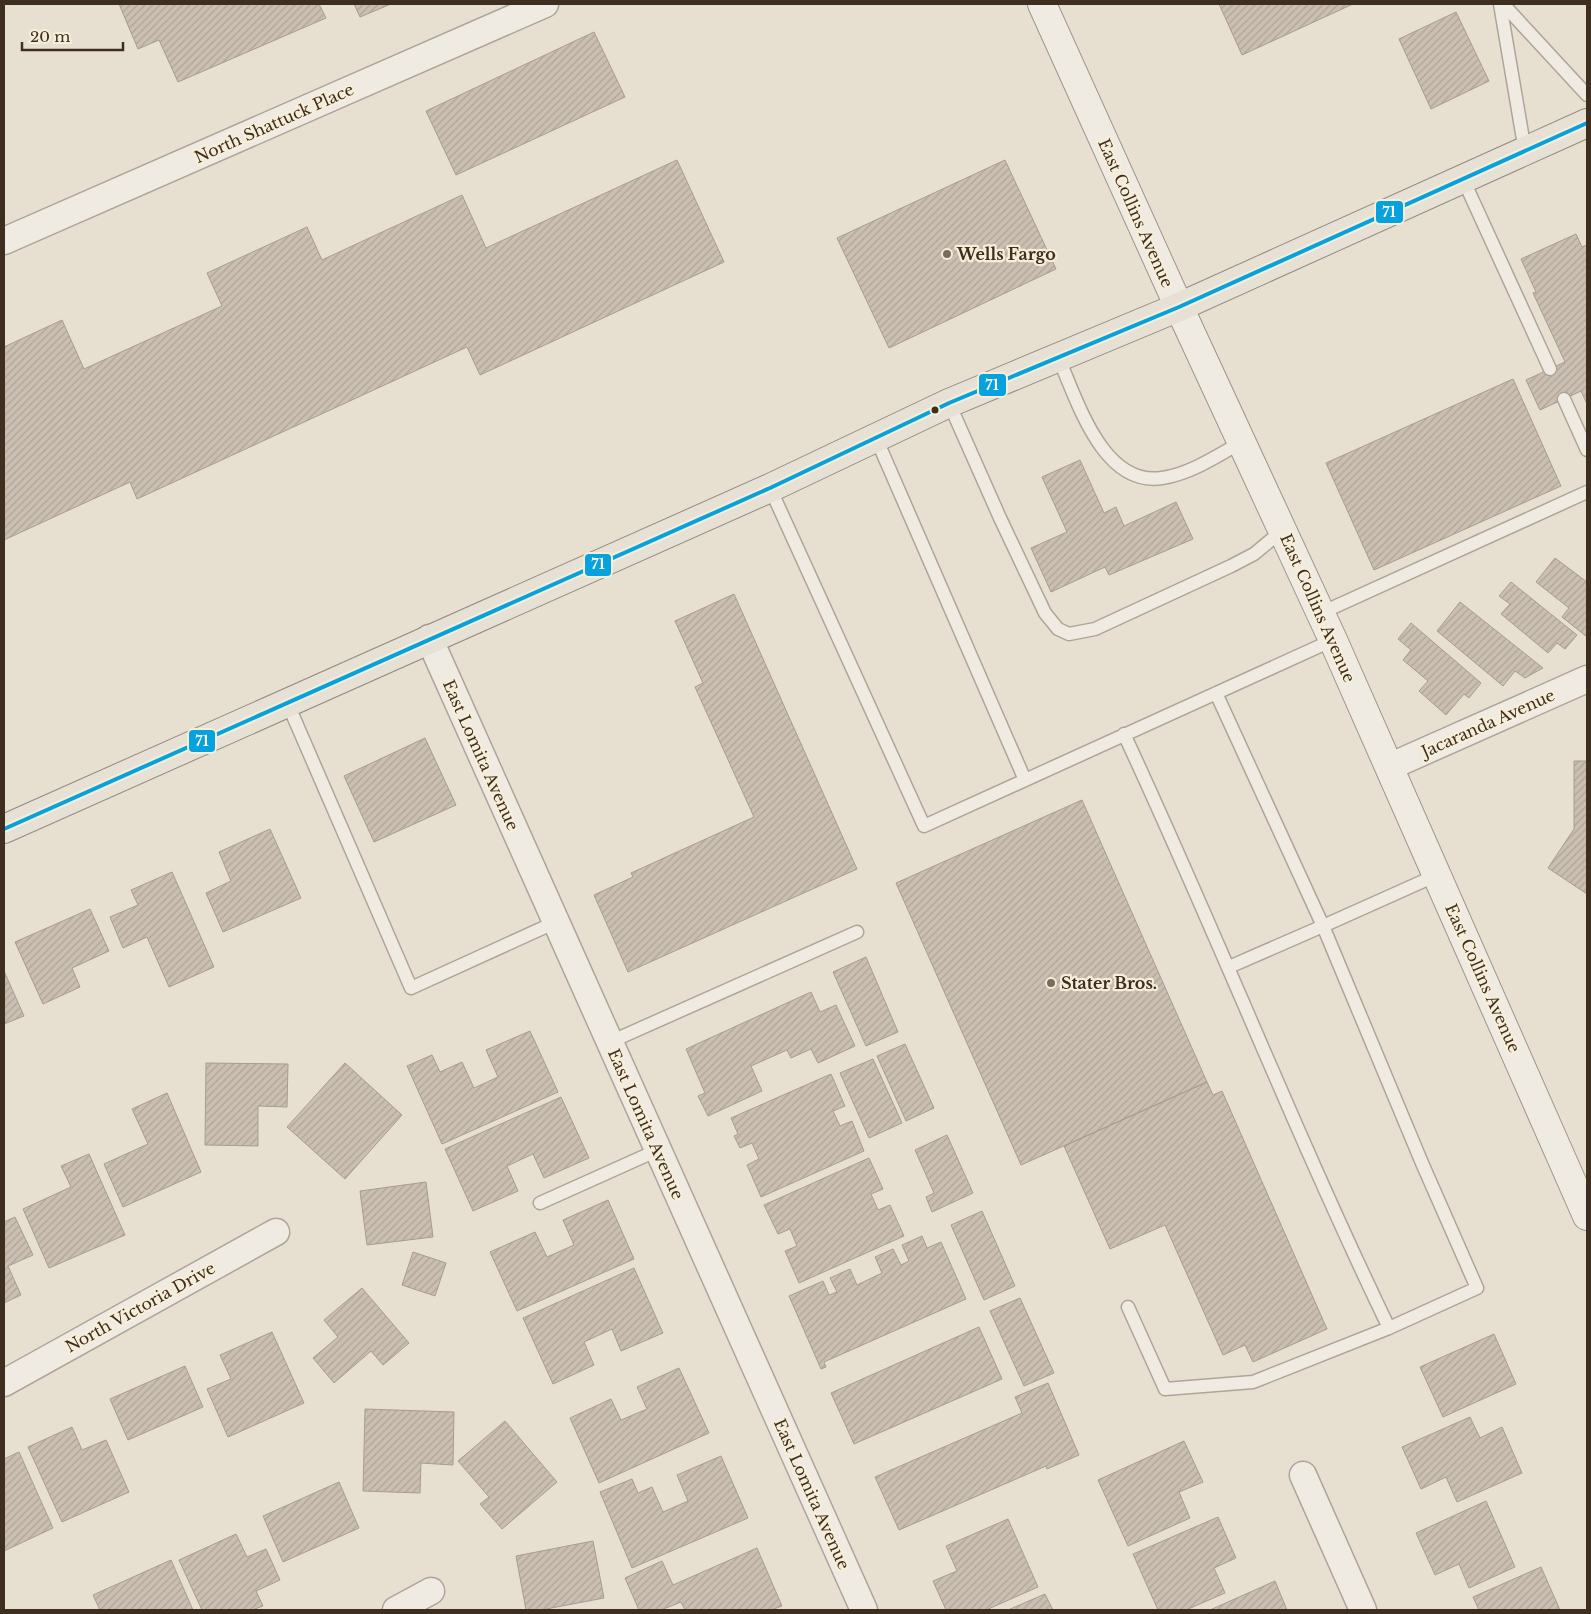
<svg xmlns="http://www.w3.org/2000/svg" width="1591" height="1614" viewBox="0 0 1591 1614" font-family="'Libre Baskerville',serif">
<defs>
<pattern id="building-hatch" width="6" height="6" patternUnits="userSpaceOnUse" patternTransform="scale(1.25)"><rect width="6" height="6" fill="#cbbfb2"/><path d="M-1 1l2-2M0 6l6-6M5 7l2-2" fill="none" stroke="#afa499"/></pattern>
</defs>
<rect width="100%" height="100%" fill="#e7e0d1"/>
<!-- building -->
<path fill="url(#building-hatch)" stroke="#a89c90" d="M119,4H319L326,18L178,82L159,40L138,49Z
M354,4H391L360,17Z
M1219,4H1353L1242,55Z
M1456,12L1489,81L1431,109L1399,39Z
M594,32L625,97L456,175L426,111Z
M677,160L724,262L480,375L467,347L137,499L130,482L4,540V347L62,320L84,369L222,306L207,273L307,227L322,260L462,195L486,248Z
M1005,160L1056,269L889,348L837,238Z
M1576,234L1582,247L1587,245V404L1581,391L1540,410L1526,380L1565,362L1533,293L1536,292L1521,259Z
M1513,379L1561,486L1374,570L1326,463Z
M1080,460L1104,513L1116,507L1124,526L1176,502L1193,539L1109,575L1105,567L1051,592L1031,548L1067,532L1042,477Z
M1555,558L1587,582V637L1562,617L1569,608L1536,582Z
M1511,582L1577,635L1565,649L1557,643L1548,653L1501,614L1510,604L1499,596Z
M734,594L857,869L628,972L594,895L633,877L631,873L754,817L695,687L703,683L675,621Z
M1460,602L1543,668L1525,678L1515,671L1503,686L1437,631Z
M1411,623L1481,683L1469,698L1464,694L1446,715L1419,691L1428,681L1403,660L1411,650L1398,639Z
M425,738L456,805L374,842L344,776Z
M1574,761H1587V894L1548,868L1574,829Z
M1082,800L1207,1082L1021,1165L896,883Z
M270,829L301,898L223,932L206,893L231,881L219,852Z
M172,872L214,967L169,987L147,937L123,948L110,917L138,905L131,890Z
M90,909L109,951L72,968L80,987L43,1004L15,942Z
M866,957L898,1032L866,1046L833,972Z
M4,971L24,1016L4,1024Z
M811,992L820,1012L836,1005L855,1046L818,1063L811,1049L791,1058L787,1050L751,1066L762,1091L708,1116L698,1096L705,1093L686,1049Z
M530,1031L558,1092L442,1144L407,1066L432,1055L440,1072L462,1062L474,1088L498,1077L486,1050Z
M905,1044L934,1108L906,1121L877,1056Z
M873,1059L902,1123L869,1138L840,1073Z
M206,1063L288,1064L287,1107L258,1106V1146L205,1145Z
M345,1063L402,1115L345,1179L287,1127Z
M831,1074L845,1106L833,1111L840,1126L852,1121L864,1151L761,1197L747,1165L759,1159L752,1143L740,1148L734,1136L738,1134L731,1118Z
M1207,1082L1213,1095L1222,1091L1327,1329L1253,1362L1245,1345L1223,1355L1165,1225L1110,1249L1064,1146Z
M167,1093L201,1172L123,1207L104,1164L148,1144L132,1109Z
M561,1097L589,1158L544,1178L533,1154L507,1166L518,1191L473,1211L445,1149Z
M947,1135L973,1193L932,1212L926,1197L934,1193L915,1150Z
M89,1154L125,1235L49,1268L23,1209L71,1187L61,1166Z
M869,1158L883,1189L871,1194L878,1210L890,1205L904,1236L799,1283L785,1251L797,1246L790,1229L778,1234L764,1205Z
M426,1182L433,1237L367,1245L360,1191Z
M608,1200L634,1259L517,1311L490,1252L535,1232L547,1257L574,1245L563,1220Z
M982,1211L1015,1286L984,1300L951,1225Z
M15,1217L33,1255L8,1266L21,1295L4,1303V1222Z
M922,1236L927,1248L941,1242L966,1299L824,1362L826,1367L821,1369L789,1296L823,1281L829,1295L837,1292L830,1278L850,1269L857,1285L882,1273L875,1257L893,1249L901,1265L909,1261L902,1245Z
M413,1252L446,1263L435,1296L402,1285Z
M634,1268L663,1333L621,1351L612,1329L584,1342L594,1365L553,1384L523,1318Z
M362,1288L409,1343L383,1365L371,1351L334,1383L313,1358L338,1337L324,1320Z
M1020,1298L1054,1373L1024,1386L990,1311Z
M979,1327L1002,1379L854,1444L831,1393Z
M272,1332L304,1403L228,1437L207,1389L231,1379L220,1355Z
M1494,1334L1516,1384L1443,1417L1420,1367Z
M185,1366L203,1407L128,1440L110,1399Z
M679,1368L709,1433L599,1483L570,1418L611,1399L621,1420L647,1409L637,1387Z
M1048,1383L1079,1455L1047,1469L1046,1466L899,1530L875,1477L1022,1413L1015,1397Z
M365,1409L454,1412L453,1465L421,1463L420,1493L363,1491Z
M1470,1417L1480,1438L1502,1427L1522,1473L1457,1502L1446,1477L1421,1489L1402,1447Z
M505,1421L557,1482L502,1529L480,1504L489,1497L458,1461Z
M72,1427L82,1450L106,1440L129,1492L62,1522L28,1447Z
M1184,1441L1203,1482L1179,1492L1190,1518L1128,1546L1098,1480Z
M19,1452L53,1528L4,1551V1459Z
M721,1456L748,1518L632,1568L600,1492L632,1479L638,1493L652,1487L663,1512L688,1501L677,1475Z
M339,1482L359,1528L283,1562L263,1516Z
M1486,1501L1515,1567L1469,1588L1459,1564L1435,1575L1416,1533Z
M1218,1517L1236,1558L1214,1568L1225,1593L1186,1610H1158L1133,1554Z
M1008,1519L1038,1587L986,1610H946L933,1581L957,1571L946,1546Z
M236,1534L247,1557L266,1549L280,1580L256,1591L263,1606L252,1610H202L179,1560Z
M593,1541L604,1598L541,1610H526L516,1556Z
M757,1548L782,1606L771,1610H685L681,1602L661,1610H639L625,1578L662,1561L673,1585Z
M171,1560L193,1610H100L93,1595Z
M1541,1567L1560,1610H1479L1473,1597Z
M1275,1581L1287,1610H1210Z
M1045,1594L1053,1610H1008Z"/>
<g fill="none" stroke-linecap="round" stroke-linejoin="round">
<defs>
<path id="lane" d="M1500,4L1525,151
M1503,4L1587,95
M1463,179L1550,369
M1058,357C1077,399 1102,487 1162,478C1191,474 1218,455 1242,442
M1564,399L1587,450
M949,403L1000,518L1045,613L1058,629L1069,634L1095,629L1231,566L1254,554L1283,530
M876,438L1025,780
M770,488L924,826L1333,640
M1321,613L1587,492
M1216,693L1323,926L1229,967
M287,702L411,988L556,922
M1124,734C1216,931 1295,1133 1389,1328
M610,1042L857,932
M540,1203L658,1150
M1128,1307L1165,1389L1253,1382L1389,1328L1477,1288L1422,1163L1323,926L1437,875"/>
<path id="street" d="M4,241L545,4
M429,638L864,1610
M1389,767L1587,679
M4,1383L276,1232
M1303,1475L1363,1610
M396,1610L431,1591"/>
<path id="secondary" d="M1042,4L1179,307L1333,640L1587,1216"/>
<path id="primary" d="M4,829L770,488L949,403L1179,307L1587,123"/>
</defs>
<!-- lane casing -->
<use href="#lane" stroke="#ada599" stroke-width="15"/>
<!-- street casing -->
<use href="#street" stroke="#ada599" stroke-width="29"/>
<!-- secondary casing -->
<use href="#secondary" stroke="#9c958a" stroke-width="30"/>
<!-- primary casing -->
<use href="#primary" stroke="#928b80" stroke-width="30"/>
<!-- lane -->
<use href="#lane" stroke="#efebe3" stroke-width="12"/>
<!-- street -->
<use href="#street" stroke="#efebe3" stroke-width="26"/>
<!-- secondary -->
<use href="#secondary" stroke="#efebe3" stroke-width="28"/>
<!-- primary -->
<use href="#primary" stroke="#e6e1d4" stroke-width="28"/>
<defs>
<path id="bus-1" d="M4,829L770,488L949,403L1179,307L1587,123"/>
</defs>
<!-- bus-1 casing -->
<use href="#bus-1" stroke="#f7eed8" stroke-width="8"/>
<!-- bus-1 -->
<use href="#bus-1" stroke="#06a2dd" stroke-width="4"/>
</g>
<!-- markers -->
<g fill="#786c5e" stroke="#f7eed8" stroke-width="2">
<circle cx="947" cy="254" r="5"/>
<circle cx="1051" cy="983" r="5"/>
</g>
<circle fill="#3d2e20" stroke="#f7eed8" stroke-width="2" cx="935" cy="410" r="4.5"/>
<g text-anchor="middle" stroke-width="4.5" stroke-linejoin="round" paint-order="stroke">
<!-- street labels -->
<g font-size="16" fill="#3d2e20" stroke="#f7eed8">
<text transform="translate(274 123) rotate(-24)" y="6">North Shattuck Place</text>
<text transform="translate(1136 213) rotate(66)" y="6">East Collins Avenue</text>
<text transform="translate(1318 608) rotate(66)" y="6">East Collins Avenue</text>
<text transform="translate(1488 723) rotate(-24)" y="6">Jacaranda Avenue</text>
<text transform="translate(481 755) rotate(66)" y="6">East Lomita Avenue</text>
<text transform="translate(1483 978) rotate(66)" y="6">East Collins Avenue</text>
<text transform="translate(646 1124) rotate(66)" y="6">East Lomita Avenue</text>
<text transform="translate(140 1307) rotate(-29)" y="6">North Victoria Drive</text>
<text transform="translate(812 1494) rotate(66)" y="6">East Lomita Avenue</text>
</g>
<!-- poi labels -->
<g font-size="16" font-weight="bold" fill="#3d2e20" stroke="#f7eed8" text-anchor="start">
<text x="957" y="260">Wells Fargo</text>
<text x="1061" y="989">Stater Bros.</text>
</g>
</g>
<g stroke="#f7eed8" stroke-width="2">
<rect x="1375" y="200" width="29" height="24" rx="5" fill="#06a2dd"/>
<rect x="978" y="373" width="29" height="24" rx="5" fill="#06a2dd"/>
<rect x="584" y="553" width="28" height="24" rx="5" fill="#06a2dd"/>
<rect x="188" y="729" width="28" height="24" rx="5" fill="#06a2dd"/>
</g>
<g font-size="14" text-anchor="middle" font-weight="bold" fill="#fff">
<text x="1389" y="217">71</text>
<text x="992" y="390">71</text>
<text x="598" y="569">71</text>
<text x="202" y="746">71</text>
</g>
<!-- border -->
<rect width="1591" height="1614" fill="none" stroke="#3d2e20" stroke-width="10"/>
<!-- scale -->
<path d="M22 42v8h101v-8" fill="none" stroke="#3d2e20" stroke-width="2.5"/>
<text x="30" y="42" font-size="15" fill="#3d2e20" stroke="#f7eed8" stroke-width="4" paint-order="stroke">20 m</text>
</svg>
